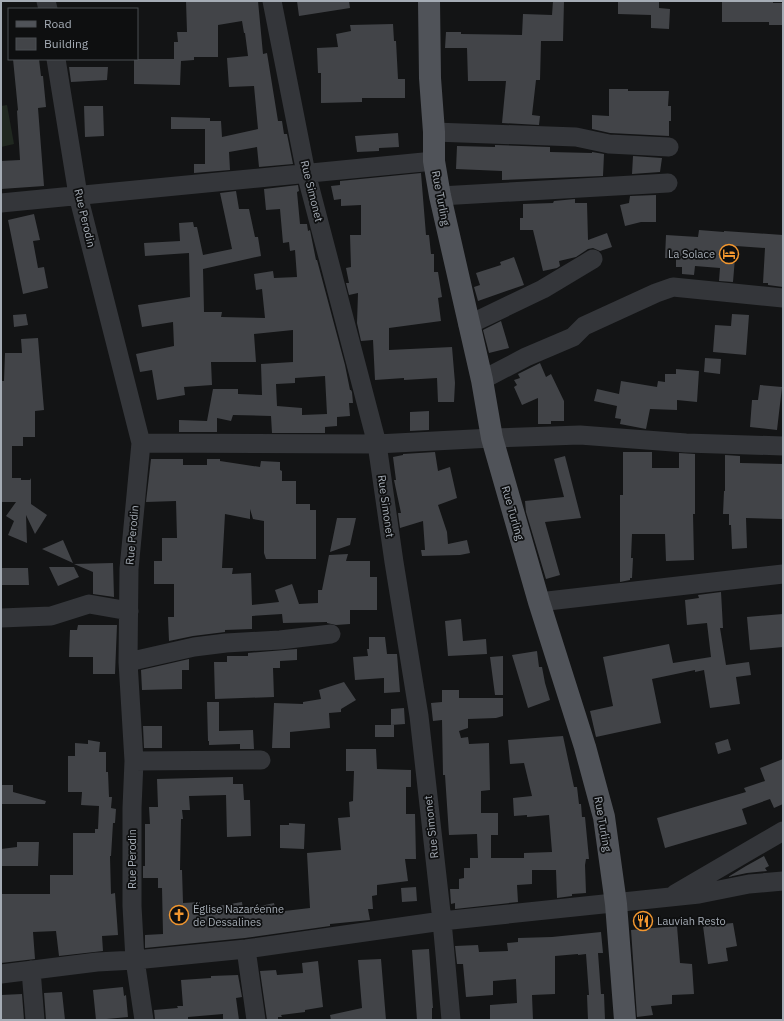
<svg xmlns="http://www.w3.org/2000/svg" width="784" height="1021" viewBox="0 0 784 1021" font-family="'IBM Plex Sans',sans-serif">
<rect width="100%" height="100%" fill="#131415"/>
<!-- green -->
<path fill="#202820" d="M7,105L14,144L1,147V106Z"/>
<!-- building -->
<path fill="#424448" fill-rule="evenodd" d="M186,1H258L263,54L267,53L278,121H282L284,134H287L293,164L259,167L257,147L229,152L230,170L194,173V164H205V129H171V117L210,118V121H221L222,137L258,129L254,86L229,87L227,58L248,56L245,33H244L242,21L218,25V57H194V60L181,61L180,85L134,84V59H174V42H178L177,32H187Z
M297,1H349L350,8L299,16Z
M553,1H564L563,41H541L540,80H536L532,115L540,116L539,125L502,123L506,81H468L467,48H445L446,32H461V34L522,35L523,14L552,15Z
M618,1H659V8L670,9L669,29L651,28V15L618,14Z
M722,1H773V3H782V25H769V22H722Z
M393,24L394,41H396L398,79H405V98H362V102L321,103V73H318L317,48L338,47L336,34L351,31L350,25Z
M13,59H39L41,76H43L46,107L38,108L44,186L1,189V161L20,160L17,111L18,110Z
M69,67H108L107,80L71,82Z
M609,89H628V91H669L668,106H671V121H669V136L610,133L592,129V115L609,116Z
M84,106H103L104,136L85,137Z
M398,133L399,147L379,148V151L357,152L355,136Z
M495,145L550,147V152L592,153V152L604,154L603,176L502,180V171L456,169L457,146L495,147Z
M633,156L662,158L660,172L632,174Z
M421,173L426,235H429L431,254H434V272H438L442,297L438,298L441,321L389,328V350L452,347L455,383L454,402H438L437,378L404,380V378L375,380L373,340L361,341L357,323L358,293L349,295L346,283H349L346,268L351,267L350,235H361V205L341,206V199L334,200L331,186L340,185V181Z
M298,185L299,191L297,192L300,224H307L308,231L310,230L316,260H317L345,365L350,390H351L352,392L353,403H349L350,416L337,417V426L325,427V433H272L271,416L233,415L231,421L217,418V432H179V420L207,421L213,389H238V394L262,395L261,364L293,362V330L254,334L256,362H211L212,385L184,387L185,395L157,400L152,370L140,372L136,354L174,346L173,322L142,327L138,305L190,297L189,253L145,256L144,243L180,241L179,223L193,222L194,227H197L203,255L232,249L220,193L236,191L239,209H249L255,237H258L261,256L203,269L204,312H222L221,317L265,318L262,289L256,290L254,274L273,271L274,278L297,277L295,250L290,251L289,242L283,243L280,209L266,210L264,189ZM325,376L327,414L302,415V408L277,406L276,384L295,383V378Z
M656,195V222H641L625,226L620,205L629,203L630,196Z
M575,199V203H587L588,240L607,233L612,247L600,251L593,248L588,249L576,257L559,261L560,266L557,268L543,271L533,230H520V218H523V204L553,203L554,201Z
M34,214L40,240L33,241L38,268L44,267L48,288L23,294L8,220Z
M699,230L724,232V231L783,235V287L768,285V283H763L765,248L736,246L733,282L719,281L720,268L695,266L694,275L682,274V267H676V258H665L666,235L698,237Z
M514,257L524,285L478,301L474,287L480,285L476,273L501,265L500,262Z
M26,314L28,325L14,327L13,315Z
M732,314L749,315L746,355L713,352L715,325L731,326Z
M501,321L509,348L489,353L483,330Z
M38,338L44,410L35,411V437H23V446H12V478H21V480H30L31,478V504L47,515L35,534L26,515L27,543L8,535L14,521L6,516L16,502H1V381H4L5,353H22L21,339Z
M705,358L721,359L720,374L704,372Z
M540,363L546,377L551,374L564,401V421H551V424H538V398L522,405L514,387L517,385L514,380L520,378L518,374Z
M676,369L699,371L697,402L677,400V410L650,409L646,429L620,424L621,419L615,418L617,406L594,401L597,389L619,394L621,381L657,387L658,381L665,382V374H676Z
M760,385L782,387L777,430L750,427L752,400H758Z
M429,411V430L410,431V412Z
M435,452L438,471L450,467L457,498L438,505L447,532L448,544L467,540L470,553L460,555L422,556L421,550H425L423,521L400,528L398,513H401L394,480H396L393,457L403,455V454Z
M623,452H652V468H679V453L695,454V514H693L694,560L666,561L665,534H632L631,558H633L632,578H630V580L620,582V495H623Z
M725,455L740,456V463L783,464V519L746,518L747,548L732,549L731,525H729V514H723L724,491H725Z
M565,456L581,518L545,522L560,575L546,579L526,512L525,501L564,497L554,459Z
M151,459H183V465H207V459H220V461L260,467L261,461L280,462V470L282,471V481H296V504H310V510H316V559H266L264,553V521L253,519L250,509V519L225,514L222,568H233L232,574L251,573L252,605L279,602L275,590L292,584L299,604L318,603V590H322L329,555L348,554L346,561H370V577H377V610H350V624L336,625L327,623V622L283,623L282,614L252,616V629L225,630V632L193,636L169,641L168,617H174V584H154V561H162V538H177L176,501L146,502Z
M337,518H356L350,545L330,552Z
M63,540L73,563L42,549Z
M113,563L114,597L93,594V572L74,564Z
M49,567H74L79,577L58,586Z
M1,568H28L29,585H1Z
M721,592L723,628H720L726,665L749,662L751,675L736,677L740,704L710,708L704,670L695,672V670L652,679L661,723L596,737L590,711L613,706L603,657L669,644L673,663L711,657L707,623L687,625L685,600L699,598L698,595Z
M783,614V647L750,650L747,617Z
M461,619L463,641L486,639L487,654L448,656L445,621Z
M78,625H117L115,674H93V657H69L70,630H77Z
M369,637H385L387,654H397L400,692L384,693V678L355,680L353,657L368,656L367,649H369Z
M297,649V660L280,661V668H273L274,697L215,699L214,662H227V656H248V653Z
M537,651L539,667H542L545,683L550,700L528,708L512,655Z
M503,656V695H495L490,657Z
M189,659V670H182V689L142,690L141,670Z
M344,682L356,700L341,709V712L329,713L330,728L290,732V748H272L274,703L303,704V702L321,699L319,690Z
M442,690H459V698H503V716L496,718L468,719V728L459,731L461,738L468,737L469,744L489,743L490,790L481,791V813H498V835H491V858H524V853L552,852L549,815L527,817V815L514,816L513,798L532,796L524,763L510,764L508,740L563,736L574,787H577L579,804H581L582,817H585L589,859H586L585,865L586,893L572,894V896L557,898L556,870H532V884L517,885L518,902L455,909V903L451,904L450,889H459V879L464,878V868H470V858H478L477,834L449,835L445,775H443L442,720L433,721L431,703L442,702Z
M207,702H219V731L253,730L254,749H240V744L209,745V741H208Z
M404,708L405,724L391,725V709Z
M375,725H394V737H375Z
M143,726H162V748H144Z
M728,739L731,750L718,754L715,743Z
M88,740L100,742L99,752H106V772H108L109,797H112L111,808L116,809L115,823H113L111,856H110L111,894L115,893L118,935L102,936L103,951L59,956L56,931L33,932L35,959L1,963L2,894H50V875H73V833H95V829H98L99,806L81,805L82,792H68V756H75V743L88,744Z
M346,749H376L377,769L411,770V787H406V814H415L416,859H405L408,881L377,885V895L372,896L373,909H368L370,920L330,924V926L245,938L145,948V935L163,934L162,888H158V878H143V866H145V824H150L149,807H158L157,779L233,777V784H243L244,800H250L251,836L227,837L226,795L189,796L190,810H182L183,819H181L180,870H182L183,903L200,902V909L242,902L243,910L274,903L276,912L310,908L307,853L341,850L338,818L350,817L349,802L353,801L354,771H346Z
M783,759V804L774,808L770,799L742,809L747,824L665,848L657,818L746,792L744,788L765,781L760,768Z
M1,785H13V792L46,801L45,804H1Z
M289,823L305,824L304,849L280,848V825H289Z
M17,842H39L38,866H1V849L17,847Z
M764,856L769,866L765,868L767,871L747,873L728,877L746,866Z
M416,887L417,901L402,902L401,888Z
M733,923L737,946L726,948L728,961L708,964L703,926Z
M677,926L680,963L692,964L694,994L672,995V1004L651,1006L653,1015L637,1017L631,930Z
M601,932L603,953H598L601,994H604L605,1020H588L587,995H589L586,954L578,955V954L555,956V994L532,995L533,1020H490V1005L517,1003L516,979L493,981V995L466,997L463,964H457L455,946L478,945L479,952L508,951L507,943L518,942V938L552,937Z
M429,949L433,1008H432V1020H417L412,950Z
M381,959L386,1020H331L330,1015L362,1008L358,960Z
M318,961L323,1007L305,1010V1012L281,1015L282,1017H278V1020H267L260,971L276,970L277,975L303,973L302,963Z
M238,975L242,997L236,998L239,1020H223V1014L188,1017V1020H155L154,1010L178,1008L177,1006H183L181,980L211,978V976Z
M123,987L124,996L126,995L128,1017L96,1020L93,990Z
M62,992L65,1020H46L44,993Z
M22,994L24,1020H1V995Z"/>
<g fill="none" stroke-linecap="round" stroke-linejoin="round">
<!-- minor -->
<path stroke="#34363a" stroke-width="19" d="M46,1L48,9
M272,1L306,173L377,444L394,562L419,716L442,921L451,1020
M56,59L78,195L141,443L129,569L128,662L134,761L132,808V906L135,960L144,1020
M434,132L576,137L609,144L669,147
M440,196L668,183
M1,203L434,161
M468,325L543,289L593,259
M482,380L526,357L573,337L584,326L656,293L673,287L783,298
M141,443L377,444L492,438L580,435L686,443L783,446
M539,602L783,574
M1,618L51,616L89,604L129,611
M128,662L194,647L226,643L280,640L331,634
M134,761L261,760
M675,894L783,831
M246,949L256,1020
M31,970L35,1020
M1,974L97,962L135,960L246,949L442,921L699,894L749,884L783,881"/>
<!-- major -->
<path stroke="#505359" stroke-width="22" d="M429,1L430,78L434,132V161L440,196L482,380L492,438L539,602L585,747L604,817L616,904L625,1020"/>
</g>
<!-- icons -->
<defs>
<symbol id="hotel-ring" viewBox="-11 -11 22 22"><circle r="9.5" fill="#0e0f10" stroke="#f1962f" stroke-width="1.5"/><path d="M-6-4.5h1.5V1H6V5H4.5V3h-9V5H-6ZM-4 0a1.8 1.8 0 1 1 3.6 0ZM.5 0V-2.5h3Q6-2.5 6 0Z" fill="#f1962f"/></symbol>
<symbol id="church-ring" viewBox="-11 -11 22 22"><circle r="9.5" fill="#0e0f10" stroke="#f1962f" stroke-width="1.5"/><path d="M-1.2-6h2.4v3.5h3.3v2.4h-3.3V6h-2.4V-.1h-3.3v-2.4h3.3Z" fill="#f1962f"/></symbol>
<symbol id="restaurant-ring" viewBox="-11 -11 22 22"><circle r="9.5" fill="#0e0f10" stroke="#f1962f" stroke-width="1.5"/><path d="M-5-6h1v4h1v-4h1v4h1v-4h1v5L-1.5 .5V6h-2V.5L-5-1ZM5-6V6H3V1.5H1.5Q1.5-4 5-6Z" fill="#f1962f"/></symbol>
</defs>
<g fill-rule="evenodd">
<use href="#hotel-ring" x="718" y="243" width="22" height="22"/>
<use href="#church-ring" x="168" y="904" width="22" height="22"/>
<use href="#restaurant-ring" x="632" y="910" width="22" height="22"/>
</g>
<g text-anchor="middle" stroke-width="3.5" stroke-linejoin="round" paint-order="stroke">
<!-- street labels -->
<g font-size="11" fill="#a5acb5" stroke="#0e0f10">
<text transform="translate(312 191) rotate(76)" y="4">Rue Simonet</text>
<text transform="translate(441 198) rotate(79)" y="4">Rue Turling</text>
<text transform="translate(85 218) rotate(77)" y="4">Rue Perodin</text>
<text transform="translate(386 506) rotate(82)" y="4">Rue Simonet</text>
<text transform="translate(513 513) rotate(74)" y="4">Rue Turling</text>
<text transform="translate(132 535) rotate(-85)" y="4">Rue Perodin</text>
<text transform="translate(603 824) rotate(80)" y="4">Rue Turling</text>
<text transform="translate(431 827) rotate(-96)" y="4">Rue Simonet</text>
<text transform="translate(132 859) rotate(-90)" y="4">Rue Perodin</text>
</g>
<!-- poi labels -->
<g font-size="11" fill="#a5acb5" stroke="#0e0f10" text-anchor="start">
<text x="715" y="258" text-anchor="end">La Solace</text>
<text x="193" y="913">Église Nazaréenne<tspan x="193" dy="13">de Dessalines</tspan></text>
<text x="657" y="925">Lauviah Resto</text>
</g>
</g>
<!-- border -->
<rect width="784" height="1021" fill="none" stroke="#a5acb5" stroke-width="4"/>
<!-- legend -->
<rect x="8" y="8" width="130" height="52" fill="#0e0f10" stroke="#4a4e52"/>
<rect x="16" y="21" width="20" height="6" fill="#505359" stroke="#4a4e52"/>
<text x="44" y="28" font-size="12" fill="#a5acb5">Road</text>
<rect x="16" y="38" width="20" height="12" fill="#424448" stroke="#4a4e52"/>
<text x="44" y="48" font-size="12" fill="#a5acb5">Building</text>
</svg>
